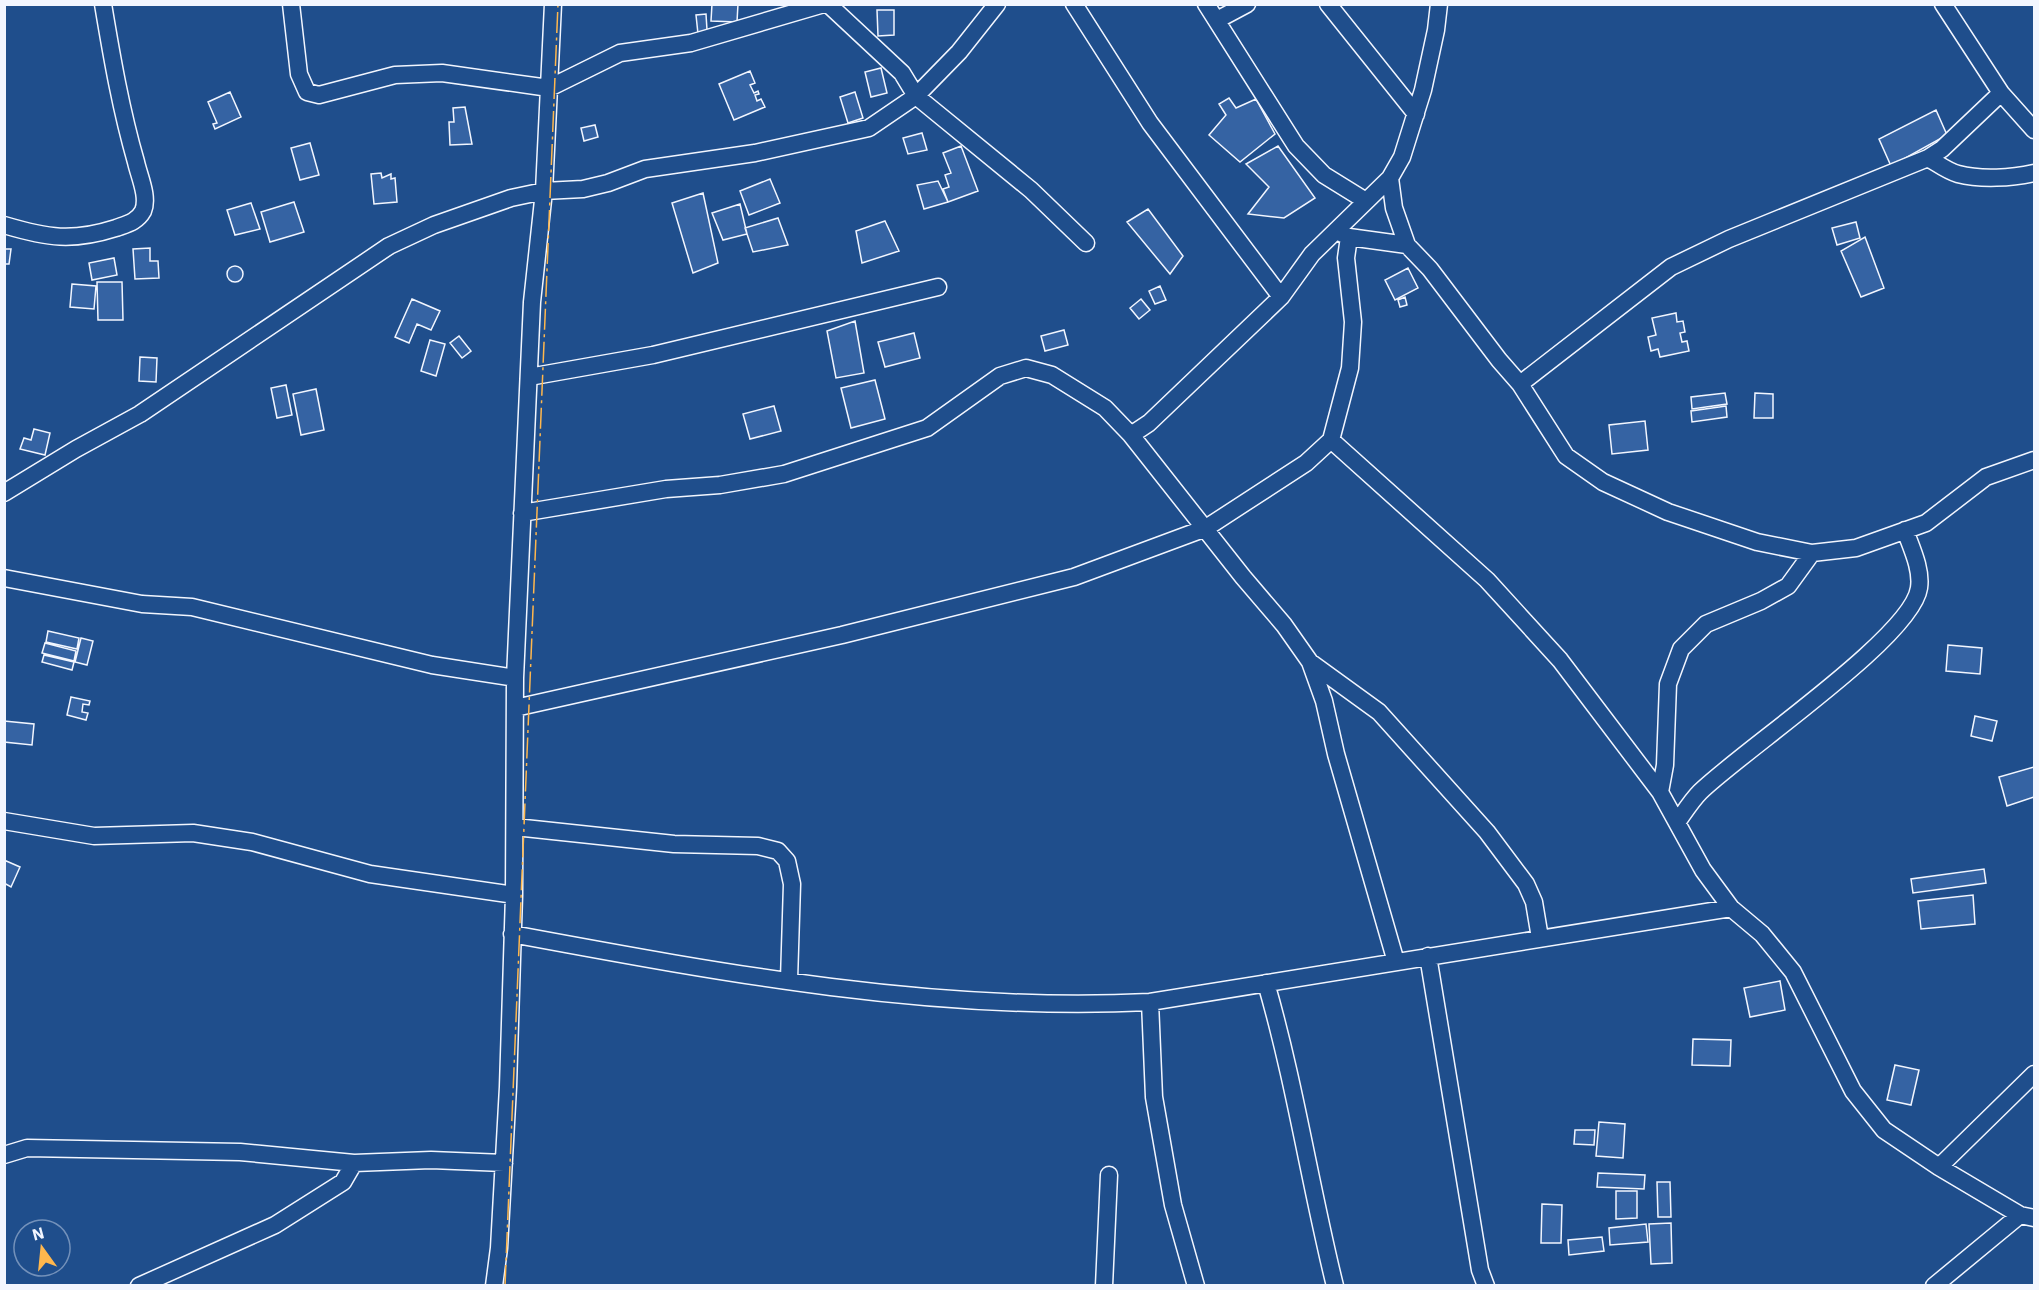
<svg xmlns="http://www.w3.org/2000/svg" width="2039" height="1290" viewBox="0 0 2039 1290" font-family="'IBM Plex Sans',sans-serif">
<rect width="100%" height="100%" fill="#1f4e8c"/>
<!-- building -->
<path fill="#3563a3" stroke="#f2f6ff" stroke-width="1.5" d="M712,4H738L737,22L711,21Z
M877,10H894V35L878,36Z
M706,14L707,30L698,34L696,15Z
M881,68L887,93L871,97L865,72Z
M750,71L755,83L750,85L754,93L758,91L759,94L755,95L757,101L761,99L765,107L734,120L719,84Z
M230,92L241,117L215,129L213,124L217,123L208,102Z
M855,92L863,118L848,123L840,97Z
M1229,98L1236,108L1256,99L1275,134L1240,162L1209,135L1226,115L1219,104Z
M465,107L472,144L450,145L449,122H454L453,108Z
M1936,110L1947,135L1891,166L1879,139Z
M595,125L598,137L584,141L581,128Z
M922,133L927,150L908,154L903,138Z
M310,143L319,175L300,180L291,148Z
M961,146L978,191L948,202L943,189L949,187L945,175L951,173L943,153Z
M1278,146L1315,198L1284,218L1248,214L1269,187L1246,164Z
M381,173L382,178L391,174V179L395,178L397,202L374,204L371,174Z
M770,179L780,203L749,215L740,191Z
M938,181L948,202L924,209L917,185Z
M703,193L718,263L693,273L672,203Z
M294,202L304,232L270,242L261,212Z
M251,203L260,229L235,235L227,210Z
M740,204L747,234L723,240L712,213Z
M1148,209L1183,256L1170,274L1127,222Z
M778,218L788,245L753,252L745,228Z
M885,221L899,251L862,263L856,231Z
M1856,222L1860,238L1837,245L1832,228Z
M1865,237L1884,288L1861,297L1841,251Z
M150,248V261H158L159,278L135,279L133,249Z
M4,249H11L9,264H4Z
M114,258L117,275L92,280L89,263Z
M227 274a8 8 0 1 1 16 0a8 8 0 1 1-16 0Z
M1408,268L1418,288L1395,300L1385,280Z
M97,282H122L123,320H98Z
M72,284L96,286L94,309L70,307Z
M1160,286L1166,300L1155,304L1149,291Z
M1405,297L1407,305L1400,307L1398,300Z
M412,299L440,311L431,330L417,324L409,343L395,337Z
M1141,299L1150,310L1139,319L1130,308Z
M1676,313L1677,322L1683,321L1685,332L1680,333L1682,342L1687,341L1689,351L1660,357L1658,349L1651,351L1648,337L1656,335L1652,318Z
M855,321L864,373L836,378L827,331Z
M1064,330L1068,345L1045,351L1041,336Z
M914,333L920,358L885,367L878,342Z
M459,336L471,351L462,358L450,343Z
M430,340L445,344L436,376L421,371Z
M140,357L157,358L156,382L139,381Z
M875,380L885,419L851,428L841,388Z
M286,385L292,415L277,418L271,388Z
M316,389L324,430L301,435L293,394Z
M1725,393L1727,404L1692,409L1691,397Z
M1755,393L1773,394V418H1754Z
M774,406L781,431L750,439L743,414Z
M1726,406L1727,417L1692,422L1691,411Z
M1645,421L1648,450L1612,454L1609,425Z
M34,429L50,433L45,455L20,449L24,438L31,440Z
M48,631L79,638L77,649L46,642Z
M81,638L93,641L87,665L75,662Z
M45,643L76,651L74,661L42,653Z
M1948,645L1982,648L1980,674L1946,671Z
M44,655L74,662L72,670L42,662Z
M71,697L90,701L89,705L83,704L82,712L88,713L86,720L67,715Z
M1975,716L1997,721L1992,741L1971,736Z
M4,721L34,724L32,745L4,742Z
M2034,767V797L2007,806L1999,777Z
M4,860L20,867L11,887L4,883Z
M1984,869L1986,883L1913,893L1911,879Z
M1973,895L1975,924L1921,929L1918,901Z
M1780,981L1785,1010L1750,1017L1744,988Z
M1693,1039L1731,1040L1730,1066L1692,1065Z
M1895,1065L1919,1070L1911,1105L1887,1100Z
M1599,1122L1625,1124L1623,1158L1596,1156Z
M1575,1130H1595L1594,1145L1574,1144Z
M1598,1173L1645,1175L1644,1189L1597,1187Z
M1657,1182H1670L1671,1217H1658Z
M1616,1191H1637V1218L1616,1219Z
M1542,1204L1562,1205L1561,1243H1541Z
M1671,1223L1672,1263L1651,1264L1649,1224Z
M1646,1224L1648,1242L1610,1245L1609,1228Z
M1602,1237L1604,1251L1569,1255L1568,1240Z"/>
<g fill="none" stroke-linecap="round" stroke-linejoin="round">
<defs>
<path id="minor" d="M291,4L299,74L307,92L319,95L395,75L442,73L549,88L620,53L691,43L824,4
M828,4L902,73L916,96L959,52L997,4
M1074,4L1150,123L1281,297
M1206,4L1296,146L1324,175L1366,201
M1328,4L1416,114
M1943,4L2001,93L2034,130
M1217,20L1247,4
M1928,158C1937,163 1947,171 1958,174C1981,180 2012,178 2034,173
M1390,178L1394,208L1407,245L1430,269L1499,360L1520,384L1671,267L1729,239L1928,158L1942,149L2001,93
M4,225C48,238 72,242 116,228C127,224 137,222 143,211C149,197 139,176 136,162C121,110 112,58 103,4
M1341,233L1349,237L1407,245
M529,377L653,355L938,287
M1520,384L1566,456L1603,482L1668,512L1757,542L1812,553L1856,548L1926,523L1986,477L2034,460
M1331,440L1487,580L1560,660L1660,792L1703,870L1731,908L1762,934L1793,972L1853,1091L1884,1130L1939,1167L2020,1215L2034,1218
M4,493L76,449L140,414L389,246L434,225L511,198L544,191L583,189L608,183L645,169L755,153L869,128L916,96L1031,190L1086,243
M522,513L666,489L720,485L784,474L927,428L1000,376L1026,368L1052,375L1105,408L1131,435
M4,578L142,604L192,607L432,665L515,678
M1310,662L1379,712L1487,832L1526,884L1534,902L1540,938
M515,708L842,635L1074,577L1206,528L1306,463L1331,440L1350,368L1353,322L1346,258L1349,237
M1660,792L1665,765L1668,684L1681,649L1706,624L1761,601L1788,586L1812,553
M4,821L94,836L193,833L252,842L370,874L514,895
M1678,821C1685,811 1692,800 1700,792C1743,750 1912,637 1919,588C1922,569 1911,547 1905,530
M515,827L674,844L758,846L778,851L787,861L792,884L789,980
M512,934C722,973 936,1013 1150,1002L1731,908
M1428,956L1480,1270L1486,1286
M1396,962L1336,754L1324,701L1310,662L1284,625L1243,577L1131,435L1149,423L1281,297L1312,254L1390,178L1402,157L1423,90L1436,30L1439,4
M1266,983C1295,1083 1310,1185 1335,1286
M1150,1002L1154,1097L1173,1205L1196,1286
M4,1155L27,1148L240,1152L354,1163L431,1160L504,1163
M1939,1167L2034,1074
M139,1286L275,1225L343,1182L354,1163
M494,1286L499,1248L508,1087L514,895L515,678L532,302L544,191L553,4
M1104,1286L1109,1175
M1934,1286L2020,1215"/>
</defs>
<!-- minor casing -->
<use href="#minor" stroke="#f2f6ff" stroke-width="19"/>
<!-- minor -->
<use href="#minor" stroke="#1f4e8c" stroke-width="16"/>
<!-- power -->
<path stroke="#ffb74d" stroke-width="1.5" stroke-dasharray="21 4.5 3 4.5" stroke-linecap="butt" d="M505,1286L558,4"/>
</g>
<!-- border -->
<rect width="2039" height="1290" fill="none" stroke="#f2f6ff" stroke-width="12"/>
<!-- north arrow -->
<g transform="translate(42 1248) rotate(345)"><circle r="28" fill="#1f4e8c" stroke="#7391ba" stroke-width="1.5"/>
<path d="M0-4.5L10 22L0 15L-10 22Z" fill="#ffb74d"/>
<text y="-9" font-size="16" font-weight="bold" text-anchor="middle" fill="#f2f6ff">N</text>
</g>
</svg>
